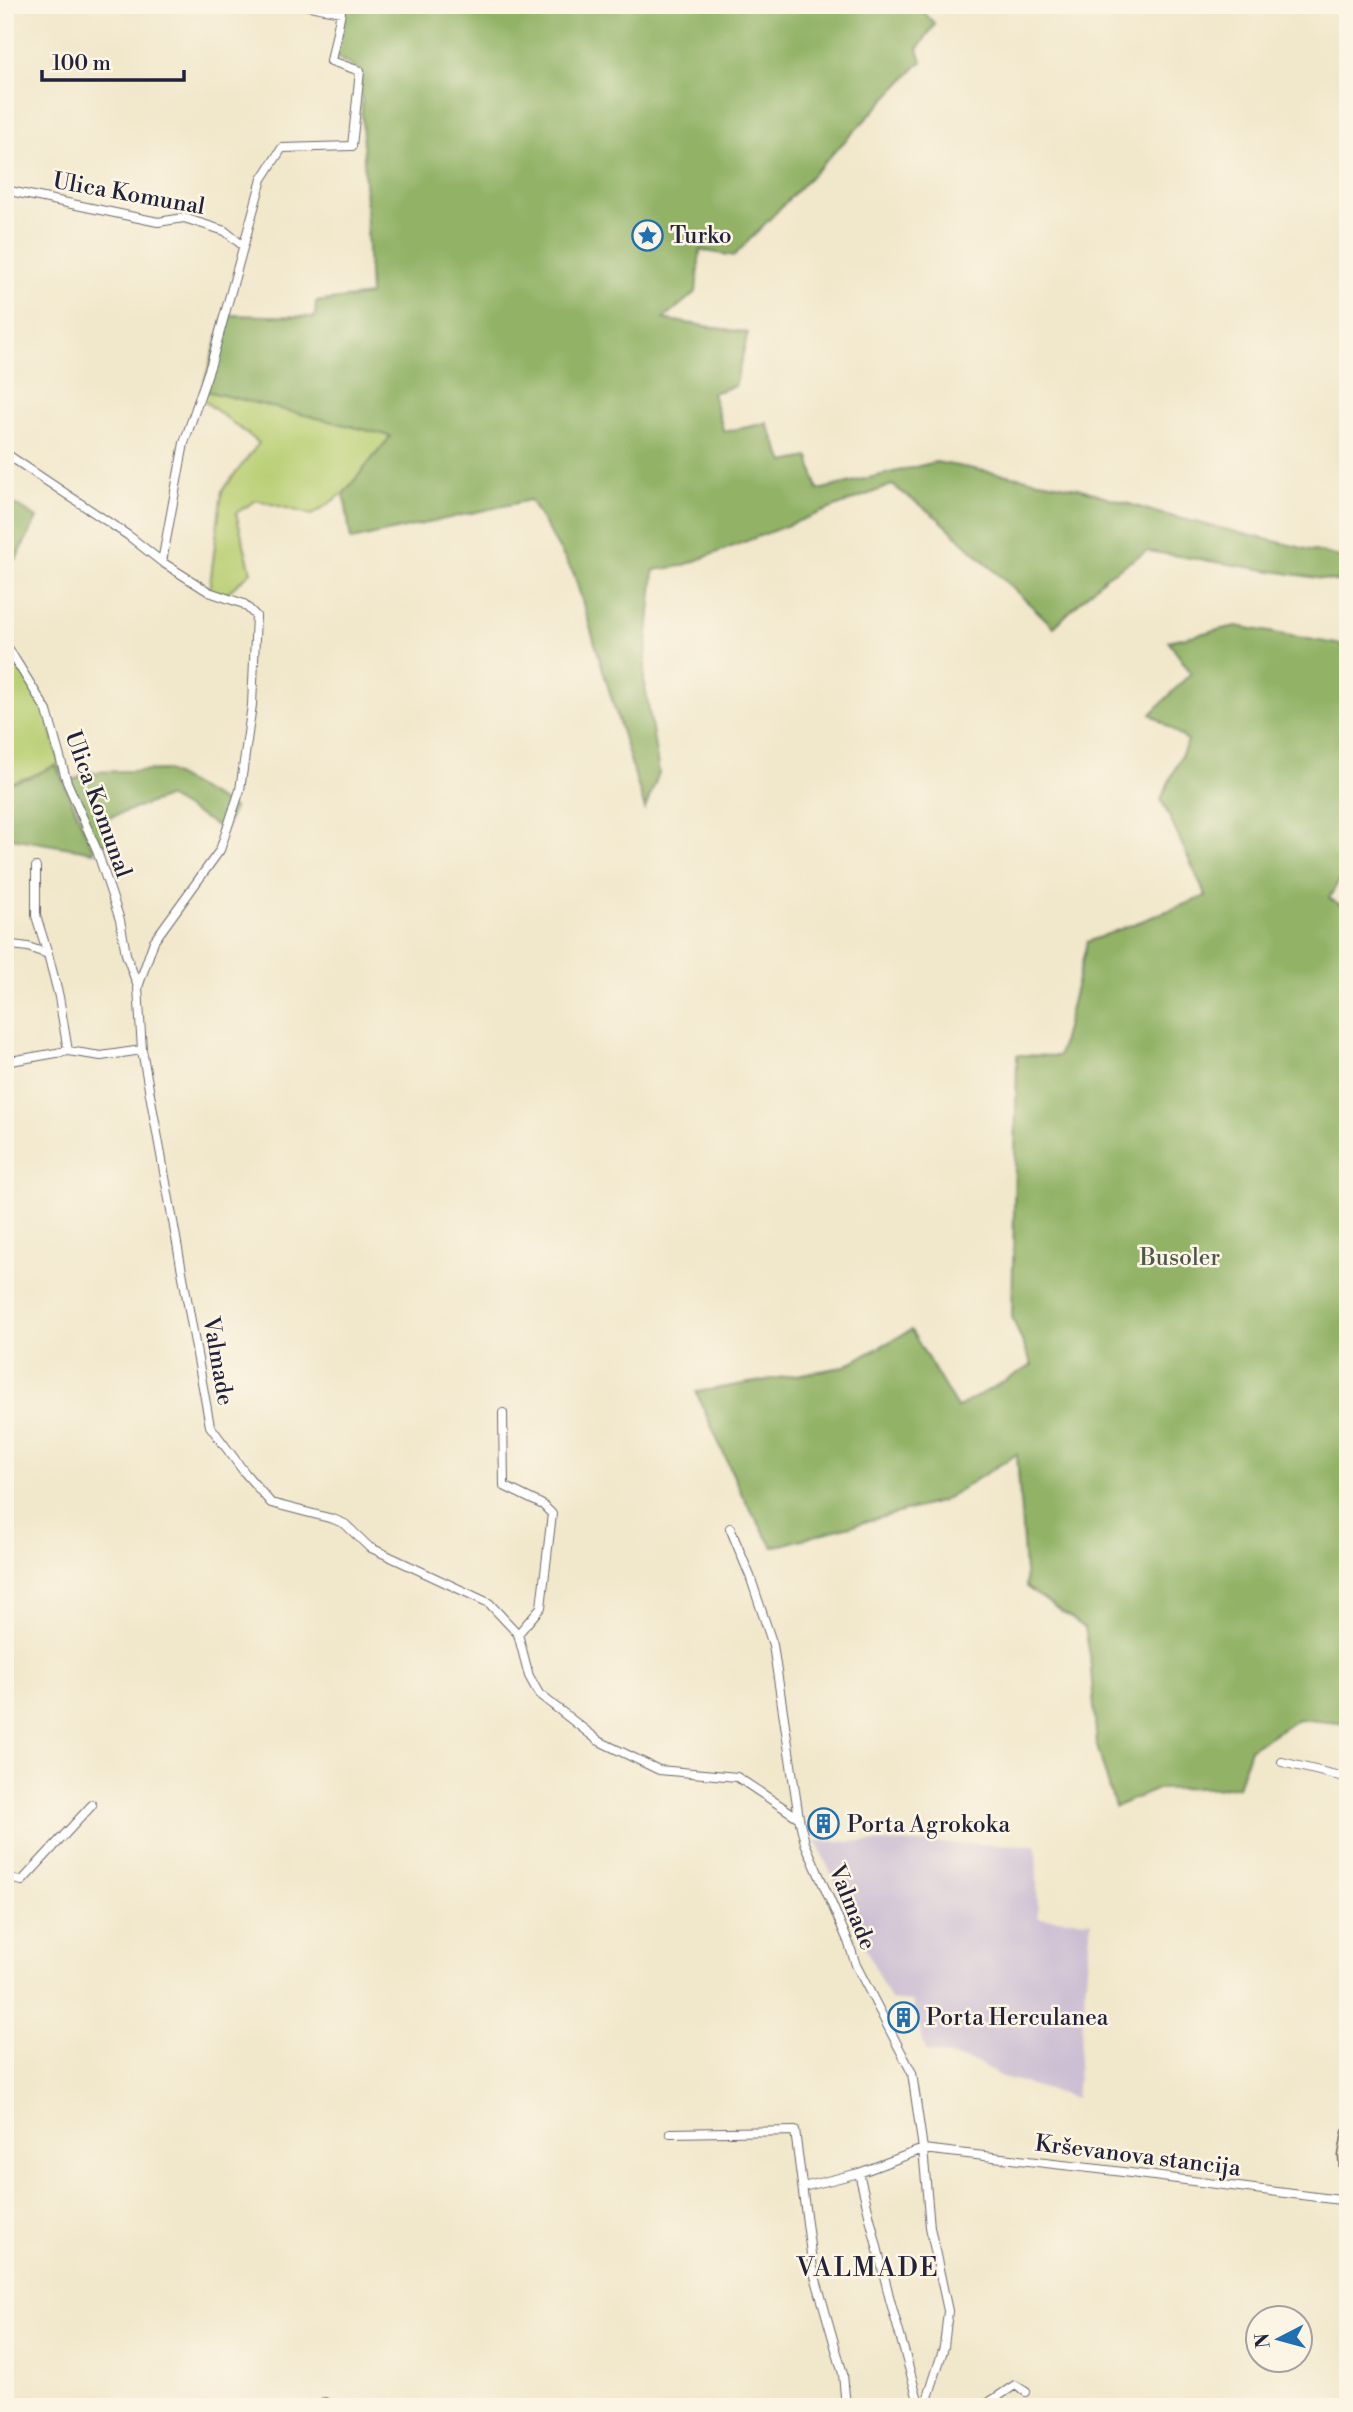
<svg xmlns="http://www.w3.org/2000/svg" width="1353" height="2412" viewBox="0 0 1353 2412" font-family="'Libre Bodoni',serif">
<rect width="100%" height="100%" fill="#fcf5e5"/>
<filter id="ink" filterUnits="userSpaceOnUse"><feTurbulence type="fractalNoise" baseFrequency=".0143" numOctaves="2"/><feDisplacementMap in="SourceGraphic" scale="14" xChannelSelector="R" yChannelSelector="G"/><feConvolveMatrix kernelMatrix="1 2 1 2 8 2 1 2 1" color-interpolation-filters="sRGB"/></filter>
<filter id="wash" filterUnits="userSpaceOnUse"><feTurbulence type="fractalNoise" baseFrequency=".00686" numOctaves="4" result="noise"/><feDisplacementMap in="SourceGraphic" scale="28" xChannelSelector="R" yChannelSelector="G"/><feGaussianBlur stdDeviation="1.57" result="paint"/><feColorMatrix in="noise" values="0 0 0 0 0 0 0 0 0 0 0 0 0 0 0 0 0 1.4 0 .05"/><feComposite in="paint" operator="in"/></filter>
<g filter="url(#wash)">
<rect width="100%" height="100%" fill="#f1e7cb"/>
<!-- industrial -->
<path fill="#ccbed3" d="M816,1841L1036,1845L1038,1918L1091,1921L1076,2098L999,2076L979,2063L926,2051L912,2002L890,2000Z"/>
<!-- green -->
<path fill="#b9cf74" stroke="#6e7858" stroke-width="2" d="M202,390L391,436L344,493L312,515L257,500L236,513L251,572L226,594L209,592L222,491L259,443L199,397Z
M5,643L47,711L64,783L55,766L30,777L5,784Z"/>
<!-- forest -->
<path fill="#92b266" stroke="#5a6a50" stroke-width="2" d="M345,5H917L935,24L918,49L922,61L734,256L700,250L696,292L663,319L748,333L735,386L712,393L724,432L767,423L784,462L809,457L818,490L936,462L1078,488L1158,513L1348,559V583L1147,551L1104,578L1054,627L939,519L892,485L682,566L654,570L644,679L659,773L645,809L574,574L530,500L351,540L344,493L391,436L202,390L225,315L315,317L316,302L370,295L360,71L336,57Z
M5,498L37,518L16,559L5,560Z
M1236,626L1348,646V866L1329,898L1348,909V1724L1298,1719L1250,1749L1238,1787L1157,1789L1115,1807L1097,1746L1090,1656L1085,1628L1026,1587L1017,1454L942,1501L773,1547L743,1497L696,1392L843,1367L911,1330L957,1408L1032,1365L1012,1317L1017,1055L1059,1056L1087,942L1206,896L1161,799L1188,741L1151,714L1191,673L1168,641Z
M56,765L94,852L5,837V784L30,777Z
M166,770L234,808L224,830L167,797L105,819L111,841L96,848L67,782L92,772Z"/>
</g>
<g filter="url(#ink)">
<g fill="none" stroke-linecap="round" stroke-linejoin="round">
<defs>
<path id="street" d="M304,5L341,12L331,61L360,71L352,146L282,148L262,179L211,364L184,443L162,562L209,592L244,604L256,616L252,705L240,790L220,850L154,941L138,987L142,1050L210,1426L245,1473L271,1503L333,1519L345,1524L369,1547L489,1603L518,1634L529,1676L539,1694L599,1741L659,1770L737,1777L799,1818L805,1843L848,1941L856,1965L912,2073L923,2149L930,2227L948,2311L944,2347L925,2407
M5,190L158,222L184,218L225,231L242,245
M5,453L129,536L162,562
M5,643L47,711L67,782L96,848L120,920L126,954L138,987
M36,867V916L48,954
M5,944L28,947L48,954L59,997L68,1051
M5,1062L68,1051L101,1056L142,1050
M503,1413L504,1486L543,1505L552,1514L541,1607L518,1634
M730,1528L750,1576L773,1645L799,1818
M1282,1762L1348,1778
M5,1877L22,1881L92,1805
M670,2133L795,2131L813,2269L843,2374L846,2407
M859,2173L890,2300L920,2407
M803,2187L859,2173L923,2149L1107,2170L1348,2201
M324,2407L325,2402
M982,2407L1015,2385L1026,2392"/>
<path id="secondary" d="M1348,2133L1344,2156L1348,2199
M1346,2407L1348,2400"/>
</defs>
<!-- street casing -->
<use href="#street" stroke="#6a676d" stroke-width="10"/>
<!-- secondary casing -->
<use href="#secondary" stroke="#6a676d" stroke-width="13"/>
<!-- street -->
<use href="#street" stroke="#fff" stroke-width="8"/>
<!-- secondary -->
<use href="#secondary" stroke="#fde5c5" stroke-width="10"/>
</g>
</g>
<!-- icons -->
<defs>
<symbol id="sight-ring" viewBox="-11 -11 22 22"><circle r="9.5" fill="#fcf5e5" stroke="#1f6fb2" stroke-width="1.5"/><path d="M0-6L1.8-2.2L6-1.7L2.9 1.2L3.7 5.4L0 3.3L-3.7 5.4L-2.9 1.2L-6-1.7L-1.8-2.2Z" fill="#1f6fb2"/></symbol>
<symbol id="building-ring" viewBox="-11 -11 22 22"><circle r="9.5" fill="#fcf5e5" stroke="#1f6fb2" stroke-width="1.5"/><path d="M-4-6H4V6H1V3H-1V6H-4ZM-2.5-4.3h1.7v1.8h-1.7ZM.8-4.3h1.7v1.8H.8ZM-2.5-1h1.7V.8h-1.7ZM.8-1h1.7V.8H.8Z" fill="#1f6fb2"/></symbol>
</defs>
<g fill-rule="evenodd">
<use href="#sight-ring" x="630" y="218" width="35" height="35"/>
<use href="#building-ring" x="806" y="1806" width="35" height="35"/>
<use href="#building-ring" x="886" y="2000" width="35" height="35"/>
</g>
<g text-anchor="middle" stroke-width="5" stroke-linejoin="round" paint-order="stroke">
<!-- street labels -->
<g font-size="23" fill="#22223b" stroke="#fcf5e5">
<text transform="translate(129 193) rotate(10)" y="8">Ulica Komunal</text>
<text transform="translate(99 804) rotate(70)" y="8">Ulica Komunal</text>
<text transform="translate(219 1361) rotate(80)" y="8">Valmade</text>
<text transform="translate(853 1907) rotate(68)" y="8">Valmade</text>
<text transform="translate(1138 2155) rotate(7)" y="8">Krševanova stancija</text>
</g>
<!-- poi labels -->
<g font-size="23" fill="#22223b" stroke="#fcf5e5" text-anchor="start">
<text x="670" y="243">Turko</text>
<text x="847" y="1832">Porta Agrokoka</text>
<text x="926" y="2025">Porta Herculanea</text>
</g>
<!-- park labels -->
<g font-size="23" fill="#4f564c" stroke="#fcf5e5">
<text x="1180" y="1265">Busoler</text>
</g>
<!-- quarter labels -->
<g font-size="26" letter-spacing="2" fill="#22223b" stroke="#fcf5e5">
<text x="868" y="2276">VALMADE</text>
</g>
</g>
<!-- margin -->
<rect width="1353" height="2412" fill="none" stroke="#fcf5e5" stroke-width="28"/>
<!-- north arrow -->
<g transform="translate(1279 2339) rotate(264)"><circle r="33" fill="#fcf5e5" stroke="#a5a1a1" stroke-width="2"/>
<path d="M0-5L12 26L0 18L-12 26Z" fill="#1f6fb2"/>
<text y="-10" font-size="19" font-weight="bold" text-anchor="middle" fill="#22223b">N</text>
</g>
<!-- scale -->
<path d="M42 70v10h142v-10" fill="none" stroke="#22223b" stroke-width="3.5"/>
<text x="52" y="70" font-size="21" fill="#22223b" stroke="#fcf5e5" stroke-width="5" paint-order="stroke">100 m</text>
</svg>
